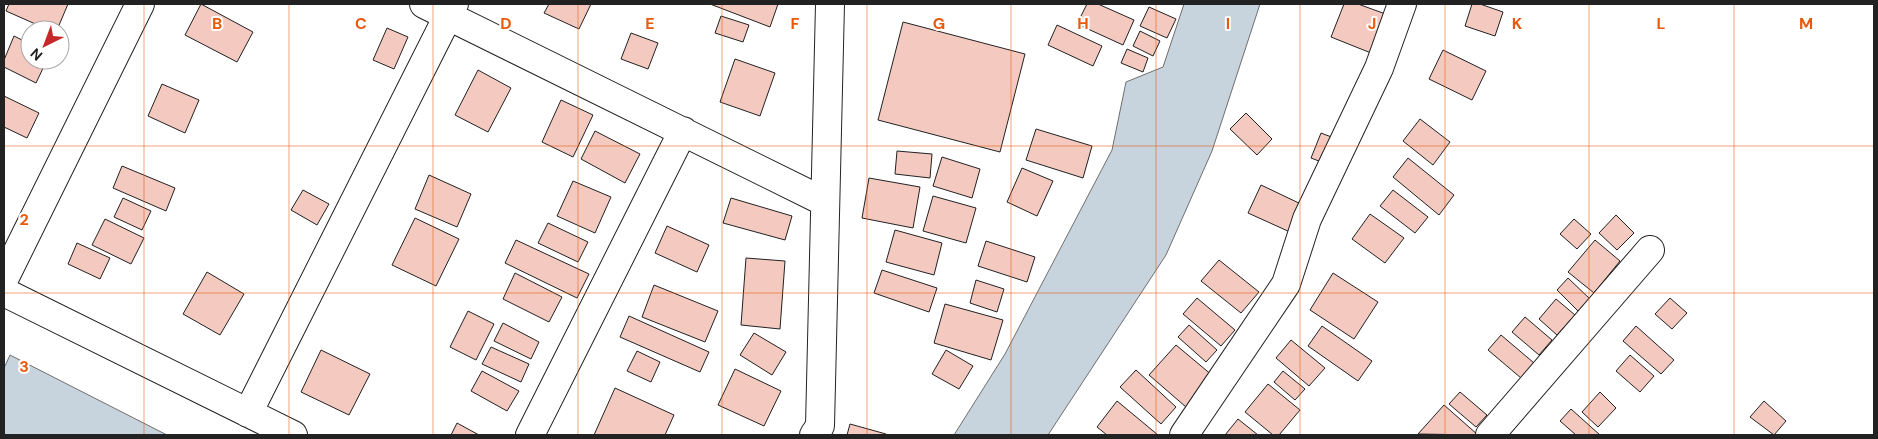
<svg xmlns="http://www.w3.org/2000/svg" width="1878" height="439" viewBox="0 0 1878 439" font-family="'DM Sans',sans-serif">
<rect width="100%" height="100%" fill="#fff"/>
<!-- water -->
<path fill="#c7d3dd" stroke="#6f6f6f" d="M1184,4H1260L1212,151L1166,255L1048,435H954L1005,354L1112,150L1126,82L1163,67Z
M10,355L167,435H4V368Z"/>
<!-- building -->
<path fill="#f3c9c0" stroke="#222" d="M9,4H68L57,30H49L6,11Z
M201,4L253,32L237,62L185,35Z
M549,4H591L579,29L544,13Z
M710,4H778L770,27Z
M1087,4H1098L1134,20L1123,45L1077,24Z
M1344,4H1358L1391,16L1376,55L1331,37Z
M1472,4H1480L1503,12L1495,36L1465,26Z
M1149,7L1176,19L1167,38L1140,26Z
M721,16L749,25L743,42L715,33Z
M903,22L1025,54L1000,152L878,120Z
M1057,25L1102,46L1093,66L1048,45Z
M387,28L408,37L394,69L373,60Z
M1140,31L1160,41L1153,56L1133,46Z
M631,33L658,43L648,69L621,59Z
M14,36L30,44V60H47L36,83L4,67V60Z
M1127,49L1148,58L1143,72L1121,63Z
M1443,50L1486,71L1472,100L1429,79Z
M735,59L775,73L760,116L720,102Z
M478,70L511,88L488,132L455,115Z
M162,84L199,100L185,133L148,116Z
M4,96L39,113L27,138L4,127Z
M561,100L593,115L573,157L542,142Z
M1246,113L1272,139L1257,155L1230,129Z
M1420,119L1450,142L1433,165L1403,141Z
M1036,129L1092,146L1083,178L1026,160Z
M595,131L640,154L625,183L581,159Z
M1321,133L1355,146L1345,171L1311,158Z
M897,151L932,154L930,178L895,174Z
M942,157L980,169L972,198L933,186Z
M1408,158L1454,195L1439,215L1393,177Z
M122,166L175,188L166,211L113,188Z
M1022,168L1053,181L1037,216L1007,202Z
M429,175L471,194L457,227L415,209Z
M869,178L920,187L913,228L862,218Z
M573,181L611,197L595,233L557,216Z
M1261,185L1303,205L1290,232L1248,213Z
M303,190L329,204L317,225L291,210Z
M1393,190L1428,217L1415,233L1380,206Z
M933,196L976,208L966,243L923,231Z
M123,198L151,211L142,230L114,217Z
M731,198L792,216L785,240L723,223Z
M1370,214L1404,238L1385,263L1352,239Z
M1616,215L1634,233L1617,250L1599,233Z
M415,218L459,239L436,286L392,265Z
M105,219L144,238L131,264L92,245Z
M1574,219L1591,234L1577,249L1560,234Z
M548,223L588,242L578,262L538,243Z
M667,226L709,245L697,272L655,253Z
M895,230L942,243L934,275L886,262Z
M516,240L589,274L577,298L505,263Z
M1595,240L1620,261L1594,293L1568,272Z
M986,241L1035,257L1027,282L978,266Z
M77,243L110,258L100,279L68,264Z
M746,258L785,261L780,329L741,325Z
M1219,260L1259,292L1241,313L1201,281Z
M882,270L937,288L929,312L874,293Z
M207,272L244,294L220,335L183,314Z
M515,273L562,297L549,322L503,299Z
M1333,273L1378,302L1354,339L1310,310Z
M1568,278L1590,299L1578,311L1557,290Z
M976,280L1004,289L997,312L970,303Z
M654,285L718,311L705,342L642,317Z
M1197,298L1235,330L1221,346L1183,314Z
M1670,298L1687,313L1672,329L1655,314Z
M1556,299L1575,315L1557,335L1539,319Z
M945,304L1003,320L991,360L934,343Z
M468,311L494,324L476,360L450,347Z
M629,316L709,352L700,372L620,337Z
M1525,317L1552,340L1539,355L1512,332Z
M503,323L539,342L531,359L494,341Z
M1189,325L1217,350L1206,362L1178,337Z
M1322,326L1372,361L1358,381L1308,346Z
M1636,326L1674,360L1661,374L1623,341Z
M754,333L786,352L772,375L740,355Z
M1501,335L1534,363L1521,378L1488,350Z
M1291,340L1325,368L1309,386L1276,358Z
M1176,345L1213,376L1186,407L1149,375Z
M491,347L529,364L521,382L482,364Z
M321,350L370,374L349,415L301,392Z
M946,350L973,366L959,389L932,374Z
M637,351L660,362L651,382L627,371Z
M1630,355L1654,376L1640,392L1616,371Z
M735,369L781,391L764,426L718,405Z
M1136,370L1176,407L1161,424L1120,387Z
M482,371L519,391L507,411L471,391Z
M1283,371L1305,389L1295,400L1274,382Z
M1268,384L1300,410L1279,435H1273L1245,412Z
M615,388L674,415L665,435H594Z
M1460,392L1487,415L1476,427L1449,404Z
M1600,392L1616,408L1598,427L1582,412Z
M1117,401L1158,435H1107L1097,427Z
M1764,401L1786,421L1774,435L1750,417Z
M1444,405L1478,435L1418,434Z
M1571,409L1600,435H1576L1560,421Z
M1238,419L1258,435H1225Z
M457,423L479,435H451Z
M850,424L886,434V435H847Z"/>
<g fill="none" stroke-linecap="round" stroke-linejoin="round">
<defs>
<path id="minor" d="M424,4L825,202
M4,279L140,4
M4,292L293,435
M248,413L454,4
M530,435L683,131
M814,435L820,426L830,4
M1184,435L1286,284L1307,219L1379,68L1402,4
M1490,435L1650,250"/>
</defs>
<!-- minor casing -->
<use href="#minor" stroke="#222" stroke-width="30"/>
<!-- minor -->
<use href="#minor" stroke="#fff" stroke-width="28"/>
</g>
<!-- grid -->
<path fill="none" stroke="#e8590c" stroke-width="1" stroke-opacity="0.55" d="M144,4V435M289,4V435M433,4V435M578,4V435M722,4V435M867,4V435M1011,4V435M1156,4V435M1300,4V435M1445,4V435M1589,4V435M1734,4V435M4,146H1874M4,293H1874"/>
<g font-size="16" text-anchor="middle" font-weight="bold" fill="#e8590c" stroke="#fff" stroke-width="4" stroke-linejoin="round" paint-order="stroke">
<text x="217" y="29">B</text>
<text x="361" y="29">C</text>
<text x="506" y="29">D</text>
<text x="650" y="29">E</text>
<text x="795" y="29">F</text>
<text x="939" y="29">G</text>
<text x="1083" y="29">H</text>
<text x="1228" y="29">I</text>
<text x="1372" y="29">J</text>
<text x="1517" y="29">K</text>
<text x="1661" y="29">L</text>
<text x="1806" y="29">M</text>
<text x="24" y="225">2</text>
<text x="24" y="372">3</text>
</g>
<!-- border -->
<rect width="1878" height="439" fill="none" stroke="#222222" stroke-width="10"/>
<!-- north arrow -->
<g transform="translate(45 45) rotate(222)"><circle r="24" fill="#ffffff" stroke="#a7a7a7"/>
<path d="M0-4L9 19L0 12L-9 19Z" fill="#c62828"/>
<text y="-8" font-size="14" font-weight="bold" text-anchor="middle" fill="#222222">N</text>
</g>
</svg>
